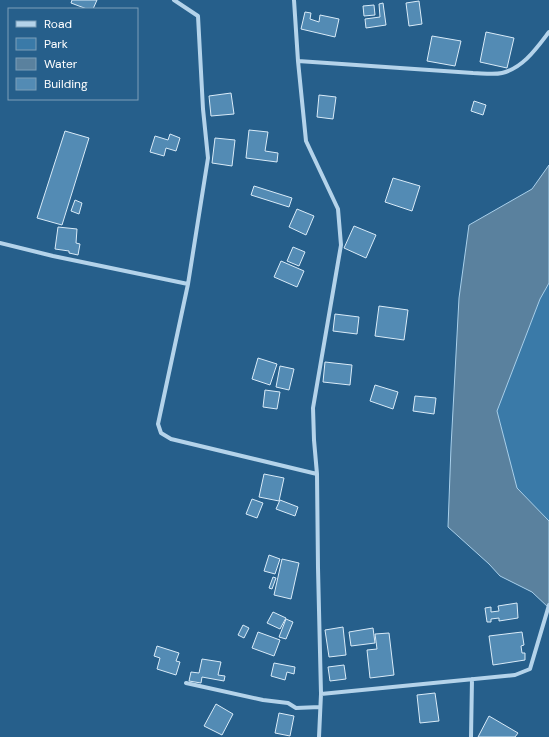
<svg xmlns="http://www.w3.org/2000/svg" width="549" height="737" viewBox="0 0 549 737" font-family="'DM Sans',sans-serif">
<rect width="100%" height="100%" fill="#265f8b"/>
<!-- green -->
<path fill="#3a7aa8" d="M549,283V521L517,488L497,411L540,299Z"/>
<!-- water -->
<path fill="#5a819e" stroke="#a9d0eb" d="M549,165V283L540,299L497,411L517,488L549,521V608L532,592L500,576L489,564L448,527L451,447L459,298L469,225L532,189Z"/>
<!-- building -->
<path fill="#538bb4" stroke="#d9ebf8" d="M72,0H97L93,9H87L71,3Z
M419,1L422,24L409,26L406,3Z
M383,3L386,25L366,28L365,19L380,17L379,4Z
M374,5L375,15L364,16L363,6Z
M305,12L311,13L310,19L319,22L320,15L339,19L335,37L301,29Z
M486,32L514,38L507,68L480,62Z
M432,36L461,41L455,66L427,61Z
M231,93L234,114L211,116L209,96Z
M319,95L336,97L333,119L317,117Z
M474,101L486,105L483,115L471,111Z
M249,130L268,132L265,151L278,153L277,162L246,158Z
M65,131L89,138L62,225L37,218Z
M170,134L180,138L176,151L166,148L164,156L150,152L155,136L168,140Z
M215,138L235,140L232,166L212,163Z
M393,178L420,186L412,211L385,202Z
M254,186L292,198L289,207L251,195Z
M75,200L82,203L79,214L71,211Z
M297,209L314,216L306,235L289,227Z
M354,226L376,235L366,258L344,248Z
M58,227L77,229L76,243L80,244L78,255L69,253V251L55,249Z
M293,247L305,252L299,266L287,261Z
M281,261L304,271L297,287L274,277Z
M379,306L408,310L404,340L375,336Z
M335,314L359,317L357,334L333,331Z
M258,358L277,364L270,385L252,379Z
M325,362L352,365L350,385L323,382Z
M280,366L294,369L289,390L276,387Z
M375,385L398,392L393,409L370,401Z
M265,390L280,392L277,409L263,407Z
M415,396L436,398L434,414L413,411Z
M264,474L284,478L279,501L259,497Z
M252,499L263,503L257,518L246,514Z
M280,500L298,507L295,516L276,509Z
M269,555L280,559L275,574L264,571Z
M282,559L299,563L291,599L274,595Z
M273,577L276,578L272,589L269,588Z
M517,603L518,618L499,621V618L491,619V622H487L485,608L491,607V612L499,611L498,606Z
M273,612L286,618L280,629L267,623Z
M286,619L293,622L286,639L279,637Z
M243,625L249,628L244,638L238,635Z
M343,627L346,655L329,657L325,630Z
M373,628L375,643L351,646L349,632Z
M258,632L280,640L274,656L252,648Z
M522,632L524,645L521,646L522,653H525V660L493,665L489,636Z
M389,633L394,675L370,678L367,650L377,649L375,634Z
M157,646L179,653L176,661L180,662L176,675L157,669L160,658L154,656Z
M202,659L221,662L218,675L225,676L224,681L202,677L201,683L189,681L191,672L199,673Z
M274,663L295,667L294,674L287,672L285,680L271,676Z
M344,665L346,679L330,681L328,667Z
M435,693L439,721L420,723L417,695Z
M216,704L233,714L222,735L204,726Z
M279,713L294,716L290,736L275,733Z
M489,716L518,733L515,737H478Z"/>
<g fill="none" stroke-linecap="round" stroke-linejoin="round">
<!-- minor -->
<path stroke="#b4d3ea" stroke-width="4" d="M174,0L198,16L203,109L208,158L188,284L158,424L161,433L171,439L317,474
M294,0L298,61L306,141L338,209L341,245L313,408L314,440L317,474L318,568L321,694L319,737
M298,61L473,73C481,73 493,75 502,73C523,68 536,49 549,32
M0,243L53,256L188,284
M186,683L263,700L288,703L296,708L320,707
M321,694L515,675L530,669L549,605
M471,737L472,679"/>
</g>
<!-- legend -->
<rect x="8" y="8" width="130" height="92" fill="#265f8b" stroke="#7d9fb9"/>
<rect x="16" y="21" width="20" height="6" fill="#b4d3ea" stroke="#7d9fb9"/>
<text x="44" y="28" font-size="12" fill="#ffffff">Road</text>
<rect x="16" y="38" width="20" height="12" fill="#3a7aa8" stroke="#7d9fb9"/>
<text x="44" y="48" font-size="12" fill="#ffffff">Park</text>
<rect x="16" y="58" width="20" height="12" fill="#5a819e" stroke="#7d9fb9"/>
<text x="44" y="68" font-size="12" fill="#ffffff">Water</text>
<rect x="16" y="78" width="20" height="12" fill="#538bb4" stroke="#7d9fb9"/>
<text x="44" y="88" font-size="12" fill="#ffffff">Building</text>
</svg>
